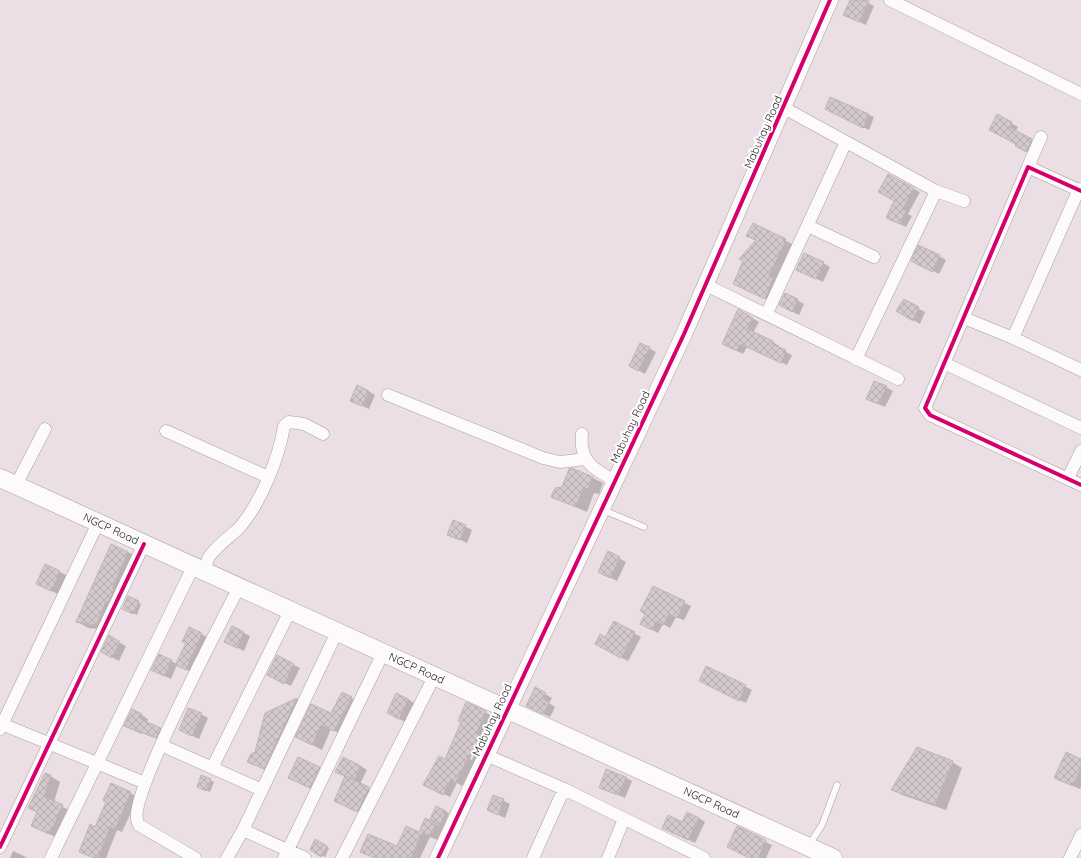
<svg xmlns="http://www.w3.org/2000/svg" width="1081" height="858" viewBox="0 0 1081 858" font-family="Quicksand,sans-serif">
<defs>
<pattern id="building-cross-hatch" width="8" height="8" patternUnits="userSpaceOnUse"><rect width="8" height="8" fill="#d2c8cd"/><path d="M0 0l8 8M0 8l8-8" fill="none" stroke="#b5acb0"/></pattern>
</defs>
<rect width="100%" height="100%" fill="#ebdee4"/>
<!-- shadow -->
<path fill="#0003" fill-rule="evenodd" d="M852,0H863L874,6L866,25L851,18Z
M830,98L874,117L869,130L855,124Z
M1011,123L1018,127L1016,131L1038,143L1033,155L997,133Z
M889,176L920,192L908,214L912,216L906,227L893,221L895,200Z
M753,224L792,244L775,280L779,283L772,302L741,287L757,241L747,236Z
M939,256L946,260L939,274L919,264Z
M823,263L830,267L823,282L804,273Z
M797,300L804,304L799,315L787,309Z
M904,301L925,312L920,324L897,310Z
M738,310L759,322L753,333L773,342L779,346L778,348L792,355L787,365L747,347L743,354L729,347Z
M641,344L656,352L645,374L636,369Z
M886,387L893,391L885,407L874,402Z
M368,391L375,395L369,409L358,404Z
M593,478L603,483L599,494L594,493L587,512L552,497L563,488Z
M454,521L472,530L467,543L448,534Z
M128,552L138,558L106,630L88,628L78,622Z
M608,552L626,562L617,581L599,572Z
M60,572L66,575L58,594L44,588Z
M653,587L691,606L684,620L676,617L670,628L663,624L658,633L641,624L646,614Z
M128,597L141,604L137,615L126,610Z
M614,623L641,637L628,661L602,648Z
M232,627L250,636L244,651L232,645Z
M189,628L207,637L191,672L177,665L171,679L152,670L171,661L177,664L187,643Z
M109,637L126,646L119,661L102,652Z
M294,665L300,668L291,686L275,678Z
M706,667L752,690L746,703L706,684Z
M536,689L552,698L549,703L555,707L550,717L533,709Z
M351,698L360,703L343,735L331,729L322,750L297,737L331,714Z
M297,699L306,704L273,774L249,762L255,753L266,714Z
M408,699L414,703L405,722L395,717Z
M132,710L148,719L147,723L167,732L163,741L142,733L141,734L125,726Z
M485,712L492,716L482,738L487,740L462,786L457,783L450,797L431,788L446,760ZM480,735H482L472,760L470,759Z
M201,714L208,718L199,739L180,730Z
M1081,760V786L1080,789L1062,781Z
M952,762L962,768L946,810L902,795L892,789Z
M361,766L367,770L360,784L375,792L364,815L342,804L346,776Z
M319,768L326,772L316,791L296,781Z
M50,776L60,782L54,802L72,812L59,839L32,825Z
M202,776L214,782L210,792L201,788Z
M625,777L632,781L625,798L600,787Z
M111,784L138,797L122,832L117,830L106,858H94L86,855L107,802Z
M494,796L510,804L505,818L488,810Z
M437,808L449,813L438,840L430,837L420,858H374L362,852L397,848L420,833L425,819L440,826L431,819Z
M699,818L705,822L695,843L669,831L683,823Z
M737,828L772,845L766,858H750Z
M316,841L329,848L325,857L311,850Z
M13,851L24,856L27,858H10Z"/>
<!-- building -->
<path fill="url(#building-cross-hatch)" stroke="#c0b6ba" d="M850,0H869L859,22L843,15Z
M830,97L869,114L863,128L825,109Z
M997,114L1012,122L1009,127L1032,139L1026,152L1015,146L1016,144L989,130Z
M888,174L914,188L902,210L906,211L900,224L886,218L894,201L878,192Z
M753,223L786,239L769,276L773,278L765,299L733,284L743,261L739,259L756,240L746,236Z
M918,245L940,255L932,272L911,261Z
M804,253L824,262L816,279L796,270Z
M785,293L798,299L792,312L779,305Z
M904,299L919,307L913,321L896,311Z
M738,309L753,318L747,329L773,341L772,344L786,350L781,363L740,344L737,351L722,344Z
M640,343L650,347L638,371L629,366Z
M874,381L887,386L878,404L866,399Z
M357,385L369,391L362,406L350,401Z
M572,468L593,477L588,489L583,488L576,507L551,497L555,488L562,487L569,469Z
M453,520L466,525L460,540L447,535Z
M111,544L128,552L112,589L114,590L108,602L106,601L96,625L76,622Z
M608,551L620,557L610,578L598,572Z
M45,564L60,571L51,591L36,584Z
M653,586L685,601L677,618L669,614L663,625L656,621L652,630L640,624L645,614L640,611Z
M128,596L139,601L133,614L122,609Z
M614,621L635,632L621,658L595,644L600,634L605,637Z
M232,626L244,632L237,648L224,642Z
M189,627L202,633L186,670L175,665L186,643L182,642Z
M109,635L120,642L112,658L101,652Z
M159,654L172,660L164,676L151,670Z
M277,655L294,664L284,684L267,675Z
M706,666L746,685L739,701L699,681Z
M535,687L546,693L543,699L549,702L543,714L526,706Z
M342,692L352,697L334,731L321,725L312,745L295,737L311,704L331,713Z
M396,693L408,699L399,719L387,713Z
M297,698L264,769L247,762L251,754L255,752L265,713Z
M466,702L486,711L476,734L481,736L473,755L470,754L455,783L450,780L443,795L423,785L439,756L445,759L461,722L458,721Z
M188,708L202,713L192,736L179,730Z
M132,709L142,714L140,719L161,728L156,738L124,726Z
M917,747L953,761L935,805L891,790Z
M1066,752L1081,759V768L1073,786L1054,778Z
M298,757L320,767L310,788L288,778Z
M343,757L361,766L354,780L335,772Z
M606,769L626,777L618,795L599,788Z
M45,773L51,775L44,796L63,805L49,834L31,826L37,812L28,808Z
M201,775L211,779L206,791L197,787Z
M345,776L369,787L357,812L334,801Z
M111,783L131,792L115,829L110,827L98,858H94L79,852L90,824L95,827L106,802L103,800Z
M493,795L504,799L498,815L487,810Z
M436,806L446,811L440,825L430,819Z
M687,812L699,818L688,840L662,828L668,815L682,822Z
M425,818L436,823L430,836L422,833L411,858H375L360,852L368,834L397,846L406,826L419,832Z
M737,826L766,840L758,858H749L727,847Z
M315,839L327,846L321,857L310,850Z"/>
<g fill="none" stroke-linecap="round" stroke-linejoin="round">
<defs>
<path id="service" d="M603,510L644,527
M809,845L822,825L837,785"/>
<path id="minor" d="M890,0L1081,94
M784,108L936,191L964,201
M1028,167L1041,137
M1081,191L1028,167L925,408L930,415L1081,485
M808,226L874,257
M706,285L898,379
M767,313L846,142
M964,318L1013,338L1081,370
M1013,338L1079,189
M856,359L936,191
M944,363L1081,428
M388,395L543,458L560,462L586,459
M166,431L268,477
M582,434C579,461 593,469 615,481
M1068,478L1081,451
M16,485L45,429
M204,571C205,567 207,561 209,557C217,545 230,537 240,527C261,502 279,458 284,426L289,422L304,424L323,434
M2,724L145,783
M0,729L98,523
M161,745L262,790
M486,755L564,789L704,858
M212,768L290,611
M243,830L305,858
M0,847L144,544
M51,858L193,567
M195,858L139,825C138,823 137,821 137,819C131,791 221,623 239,587
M227,858L243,830L337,632
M284,858L383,653
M342,858L434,677
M533,858L564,789
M608,858L624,819
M1070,858L1081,835"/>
<path id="tertiary" d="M438,858L684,334L830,0"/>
<g id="secondary">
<path id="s1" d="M0,478L833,858"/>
</g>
</defs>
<!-- service casing -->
<use href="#service" stroke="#a89fa3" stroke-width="7"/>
<!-- minor casing -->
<use href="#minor" stroke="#a89fa3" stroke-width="13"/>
<!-- tertiary casing -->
<use href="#tertiary" stroke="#a89fa3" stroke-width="17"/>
<!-- secondary casing -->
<use href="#secondary" stroke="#a89fa3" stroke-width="19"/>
<!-- service -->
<use href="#service" stroke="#fcfafb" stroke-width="6"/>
<!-- minor -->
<use href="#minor" stroke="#fcfafb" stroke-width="12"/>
<!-- tertiary -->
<use href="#tertiary" stroke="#fcfafb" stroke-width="16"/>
<!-- secondary -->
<use href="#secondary" stroke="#fcfafb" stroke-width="18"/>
<defs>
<path id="cycleway" d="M1081,191L1028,167L925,408L930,415L1081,485
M0,847L144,544
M438,858L684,334L830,0"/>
</defs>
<!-- cycleway casing -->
<use href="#cycleway" stroke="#fff" stroke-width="6"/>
<!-- cycleway -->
<use href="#cycleway" stroke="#d6006c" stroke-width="4"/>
</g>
<g text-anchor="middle" stroke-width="4" stroke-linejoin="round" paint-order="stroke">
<!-- street labels -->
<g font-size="11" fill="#2d2428" stroke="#fff">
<text transform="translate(763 132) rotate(-66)" y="4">Mabuhay Road</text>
<text transform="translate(630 427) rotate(-65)" y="4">Mabuhay Road</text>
<text dy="4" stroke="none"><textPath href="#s1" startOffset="122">NGCP Road</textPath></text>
<text dy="4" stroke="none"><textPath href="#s1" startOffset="458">NGCP Road</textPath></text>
<text transform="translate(492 720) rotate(-65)" y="4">Mabuhay Road</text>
<text dy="4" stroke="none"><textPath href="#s1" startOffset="782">NGCP Road</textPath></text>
</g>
</g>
</svg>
